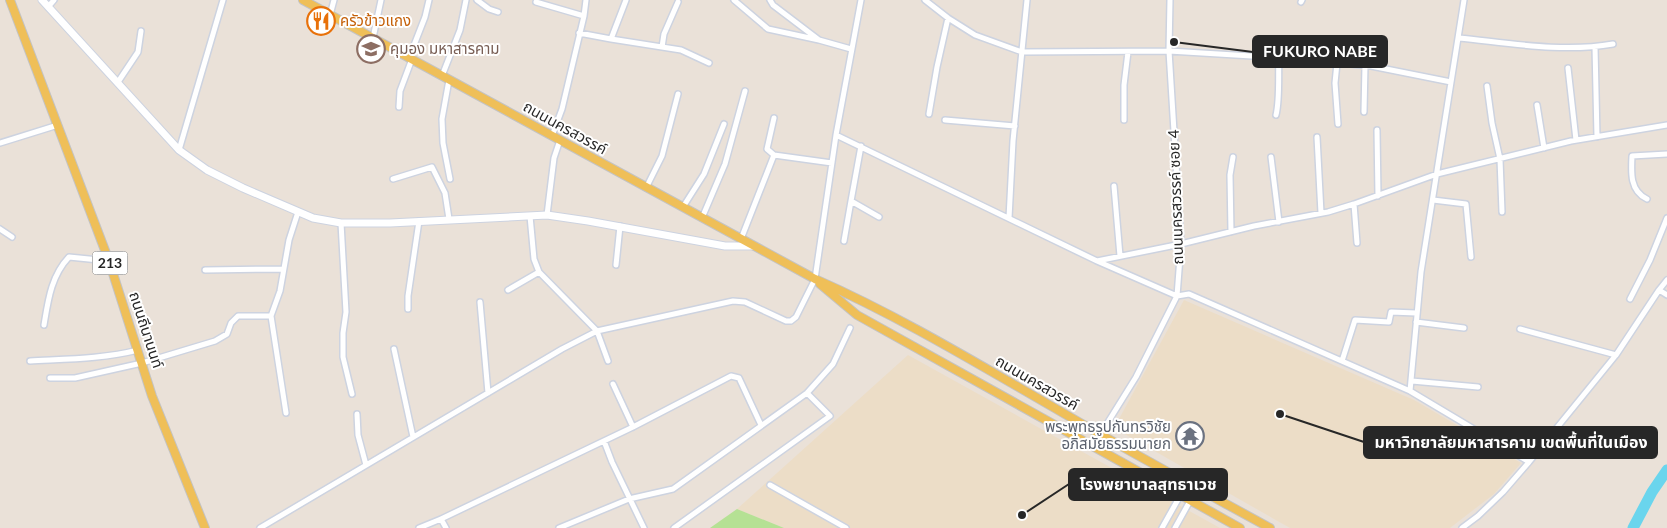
<svg xmlns="http://www.w3.org/2000/svg" width="1667" height="528" viewBox="0 0 1667 528" font-family="Lato,'Noto Sans Thai',sans-serif">
<rect width="100%" height="100%" fill="#eae1d8"/>
<!-- education -->
<path fill="#ecddc7" d="M1184,300L1414,400L1521,463L1494,494L1450,528H1290L1114,428Z
M908,355L1220,528H784L737,509Z"/>
<!-- green -->
<path fill="#b5e194" d="M737,509L784,528H710Z"/>
<g fill="none" stroke-linecap="round" stroke-linejoin="round">
<!-- river -->
<path stroke="#6ad5ed" stroke-width="11" d="M1633,528L1652,492L1667,470"/>
<defs>
<path id="street" d="M477,0L489,9L498,12
M734,0L768,29L819,40
M770,0L773,5L819,40L851,49
M925,0L948,18L975,35L1022,52L1169,51L1299,59L1371,66L1451,82
M536,2L584,16
M1301,2L1302,0
M48,7L54,0
M330,15L334,0
M579,33L611,39L681,50L709,63
M373,38L381,0
M1459,38C1509,43 1563,53 1613,44
M611,39L626,0
M662,47L664,34L678,2
M1595,47L1597,137
M409,58L425,17L429,0
M1337,63L1335,83L1338,124
M1568,68L1576,140
M442,76L460,30L466,0
M449,80L442,119L443,143L450,179
M118,82L138,52L141,31
M1487,86L1492,123L1500,159L1502,212
M1537,105L1544,148
M399,107L400,91L412,59
M1364,112L1365,65
M929,114L937,67L948,18
M1276,115C1280,99 1278,75 1279,57
M945,120L1015,126
M1124,120V85L1128,52
M1377,130L1378,196
M836,135L1097,261L1177,296L1189,294L1410,391L1421,272L1464,0
M552,136L562,109L584,16L586,0
M1317,137L1321,213
M0,143L58,125
M861,146L851,201L879,217
M179,150L223,0
M774,155L832,163
M1271,157L1279,222
M393,179L432,167L445,193L449,219
M1114,186L1120,256
M646,188L662,156L678,94
M1647,199C1630,191 1631,173 1632,156L1667,154
M1433,200L1466,204L1471,257
M1354,204L1357,243
M683,207L704,174L724,124
M547,215L554,158L560,140
M530,216L534,259L539,272L597,331L608,361
M702,218L725,164L745,91
M1009,218L1013,141L1027,0
M341,223L346,312L343,333V357L352,394
M0,229L12,237
M1231,232L1230,175L1233,157
M741,239L774,155L767,149L774,118
M844,241L851,201
M1097,261L1181,244L1254,226L1328,212L1354,204L1437,174L1571,141L1667,125
M616,265L620,226
M205,270L283,269
M508,290L539,272
M1659,290L1667,295
M1630,299L1650,260L1667,218
M480,302L488,393
M408,309V296L419,221
M1416,322L1464,328
M44,325C48,301 51,276 69,257L109,261
M1520,329L1616,355
M394,349L413,437
M30,361C66,359 103,359 138,350
M1342,361L1355,320L1389,322L1391,312L1416,313
M50,378H75L142,363L215,341L227,334L231,323L238,316H271
M1412,381L1478,387
M613,384L633,427
M1410,391L1529,462
M286,413L271,316L280,291L289,240L298,212
M357,414L358,435L366,465
M1100,435L1136,377L1177,296L1181,244L1169,51L1170,0
M604,441L612,462L644,528
M770,485L846,528
M441,519L446,528
M260,528L562,349L597,331L733,301L745,302L786,321H791L796,317L815,279L836,135L861,0
M419,528L441,519L633,427L731,376L739,378L761,425
M559,528L629,499L673,489L807,393L833,364L850,328
M674,528L830,416L807,393
M1162,528L1180,496
M1175,528L1190,501
M1462,528L1478,516L1503,492L1529,462L1616,355L1659,290L1667,280"/>
<path id="secondary" d="M42,0L179,150L207,170L243,188L313,218L341,223H390L547,215L588,221L725,246H753"/>
<path id="primary" d="M10,0L109,261L152,396L205,528
M303,0L815,279C899,316 978,364 1058,410C1128,451 1199,489 1270,528
M820,284L857,315L1240,528"/>
</defs>
<!-- street casing -->
<use href="#street" stroke="#cdd3e0" stroke-width="8"/>
<!-- secondary casing -->
<use href="#secondary" stroke="#cdd3e0" stroke-width="9"/>
<!-- primary casing -->
<use href="#primary" stroke="#c3c3c3" stroke-width="10"/>
<!-- street -->
<use href="#street" stroke="#fff" stroke-width="5"/>
<!-- secondary -->
<use href="#secondary" stroke="#fff" stroke-width="7"/>
<!-- primary -->
<use href="#primary" stroke="#efbf58" stroke-width="8"/>
</g>
<!-- icons -->
<defs>
<symbol id="restaurant-ring" viewBox="-11 -11 22 22"><circle r="9.5" fill="#fff" stroke="#e8710a" stroke-width="1.5"/><path d="M-5-6h1v4h1v-4h1v4h1v-4h1v5L-1.5 .5V6h-2V.5L-5-1ZM5-6V6H3V1.5H1.5Q1.5-4 5-6Z" fill="#e8710a"/></symbol>
<symbol id="school-ring" viewBox="-11 -11 22 22"><circle r="9.5" fill="#fff" stroke="#8d6e63" stroke-width="1.5"/><path d="M0-5L7-2L0 1L-7-2ZM-4 1L0 2.5L4 1V4Q0 6-4 4Z" fill="#8d6e63"/></symbol>
<symbol id="temple-ring" viewBox="-11 -11 22 22"><circle r="9.5" fill="#fff" stroke="#6b7280" stroke-width="1.5"/><path d="M0-6L5-2H3V0L6.5 2.5H4V6H1.5V3h-3V6H-4V2.5H-6.5L-3 0V-2H-5Z" fill="#6b7280"/></symbol>
</defs>
<g fill-rule="evenodd">
<use href="#restaurant-ring" x="305" y="5" width="32" height="32"/>
<use href="#school-ring" x="355" y="33" width="32" height="32"/>
<use href="#temple-ring" x="1174" y="420" width="32" height="32"/>
</g>
<g text-anchor="middle" stroke-width="4" stroke-linejoin="round" paint-order="stroke">
<!-- shield labels -->
<rect fill="#fff" stroke="#686868" stroke-width="1" x="92.5" y="251.5" width="35" height="23" rx="4"/>
<g font-size="14" font-weight="bold" fill="#272727">
<text x="110" y="268">213</text>
</g>
<!-- food labels -->
<g font-size="15" fill="#c56008" stroke="#fff" text-anchor="start">
<text x="340" y="26">ครัวข้าวแกง</text>
</g>
<!-- education labels -->
<g font-size="15" fill="#785e54" stroke="#fff" text-anchor="start">
<text x="390" y="54">คุมอง มหาสารคาม</text>
</g>
<!-- street labels -->
<g font-size="15" fill="#272727" stroke="#fff">
<text transform="translate(565 128) rotate(29)" y="5">ถนนนครสวรรค์</text>
<text transform="translate(1176 197) rotate(-92)" y="5">ถนนนครสวรรค์ ซอย 4</text>
<text transform="translate(146 330) rotate(72)" y="5">ถนนถีนานนท์</text>
<text transform="translate(1037 383) rotate(30)" y="5">ถนนนครสวรรค์</text>
</g>
<!-- worship labels -->
<g font-size="15" fill="#5b616d" stroke="#fff" text-anchor="end">
<text x="1171" y="432">พระพุทธรูปกันทรวิชัย<tspan x="1171" dy="17">อภิสมัยธรรมนายก</tspan></text>
</g>
</g>
<!-- callouts -->
<path fill="none" stroke="#272727" stroke-width="2" d="M1174 42L1253 52M1280 414L1364 442M1022 515L1069 484"/>
<g fill="#272727" stroke="#fff" stroke-width="2">
<circle cx="1174" cy="42" r="5"/>
<circle cx="1280" cy="414" r="5"/>
<circle cx="1022" cy="515" r="5"/>
</g>
<g fill="#272727" stroke="#272727" stroke-width="2">
<rect x="1253" y="36" width="134" height="31" rx="5"/>
<rect x="1364" y="427" width="293" height="31" rx="5"/>
<rect x="1069" y="469" width="158" height="31" rx="5"/>
</g>
<g font-size="16" text-anchor="middle" font-weight="bold" fill="#fff">
<text x="1320" y="57">FUKURO NABE</text>
<text x="1511" y="448">มหาวิทยาลัยมหาสารคาม เขตพื้นที่ในเมือง</text>
<text x="1148" y="490">โรงพยาบาลสุทธาเวช</text>
</g>
</svg>
